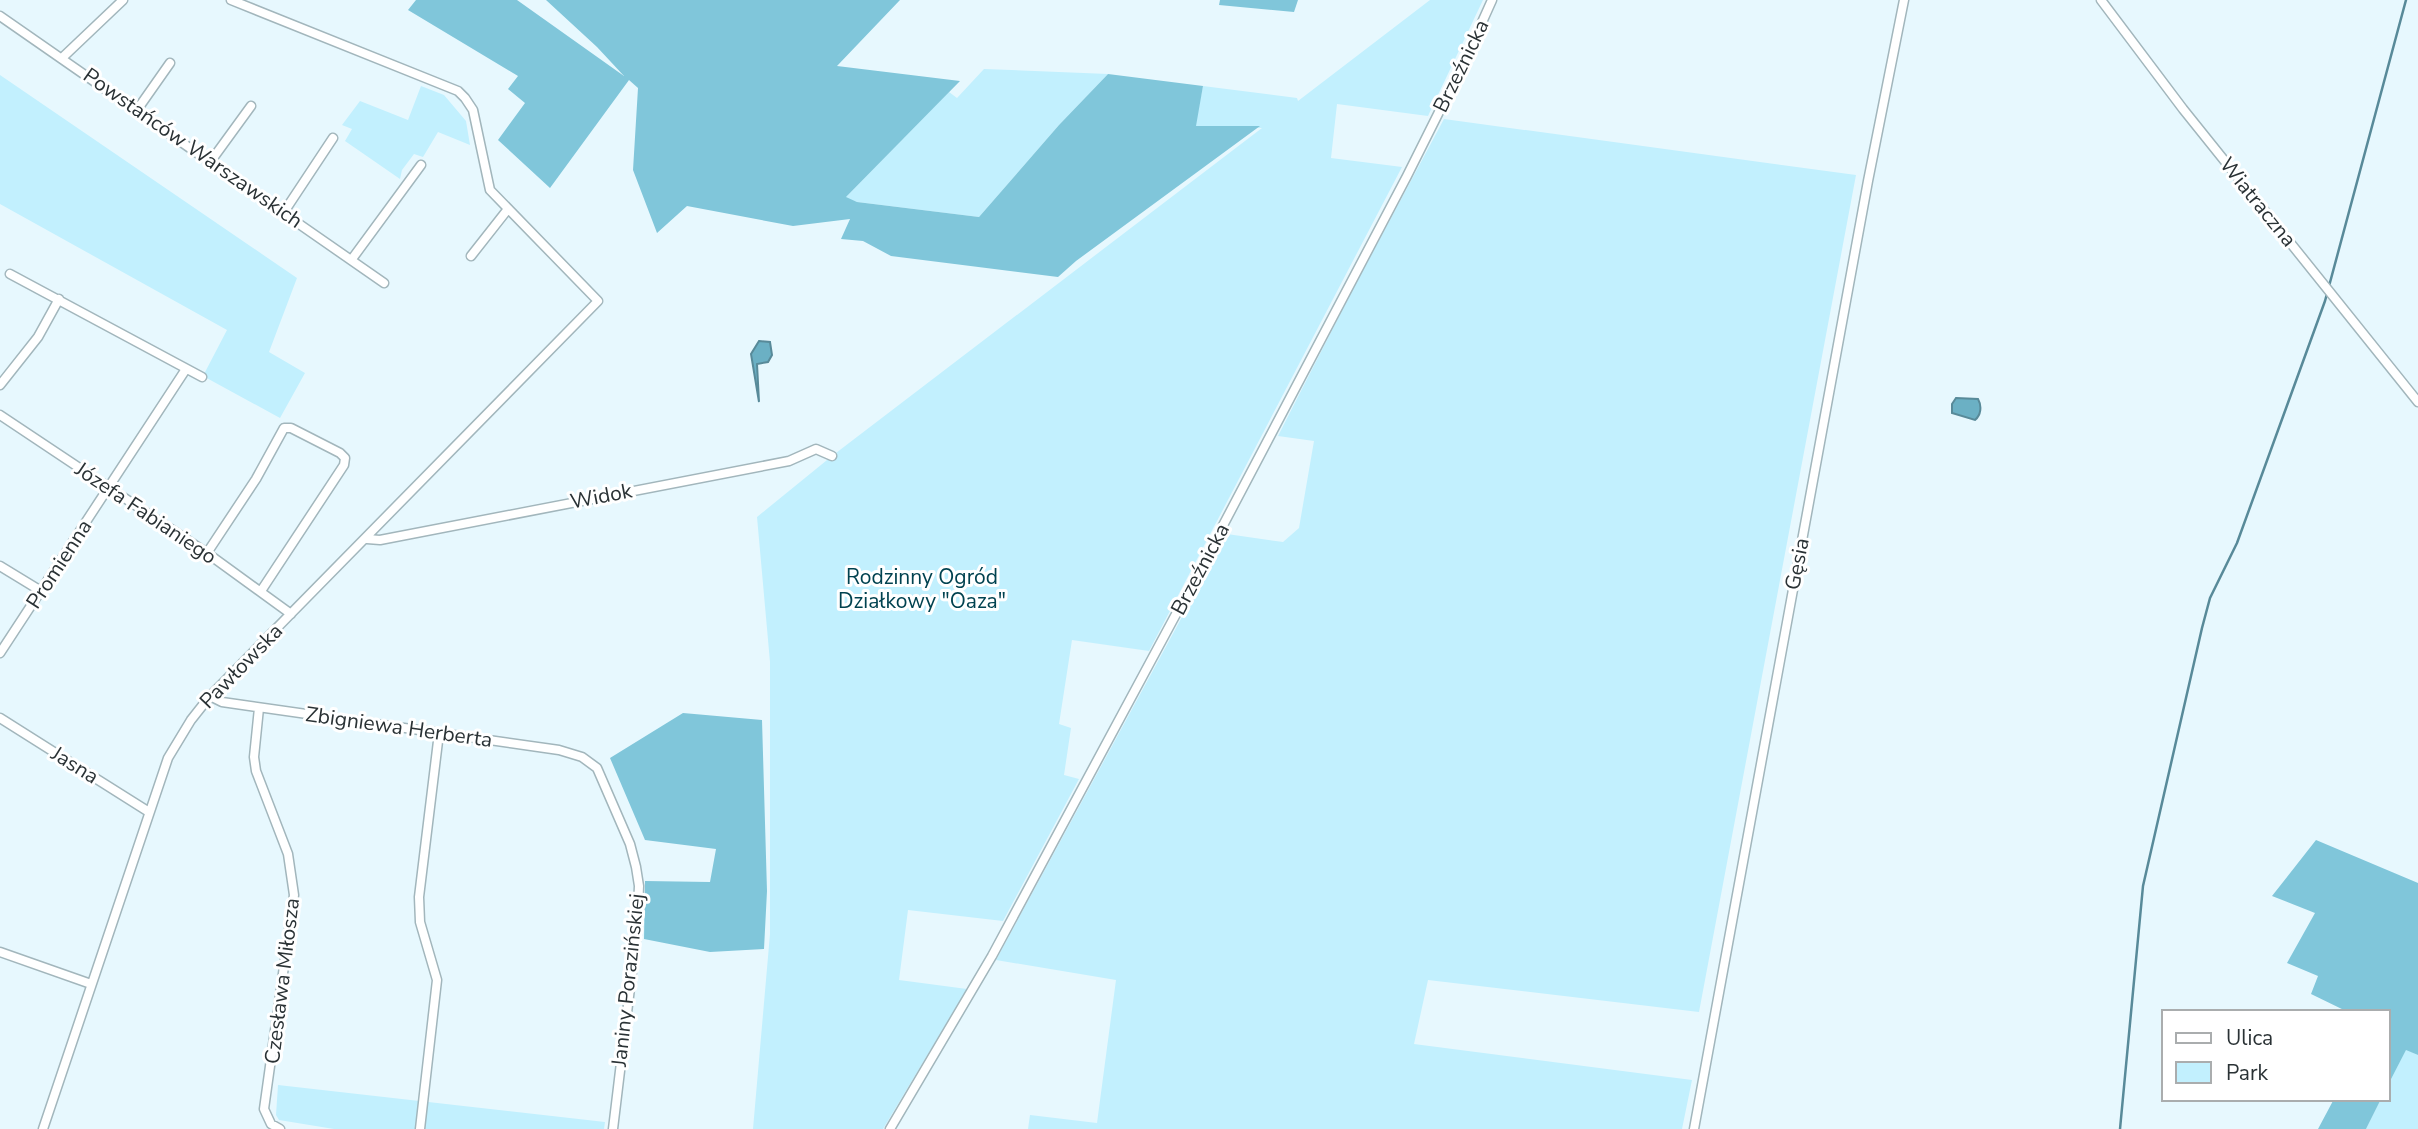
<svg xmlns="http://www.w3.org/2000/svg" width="2418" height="1129" viewBox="0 0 2418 1129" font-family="'Nunito Sans',sans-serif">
<rect width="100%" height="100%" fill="#e7f8fe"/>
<!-- green -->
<path fill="#c2f0fe" d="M1430,0H1483L1428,116L1337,104L1331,158L1402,167L1149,651L1072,640L1059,724L1071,728L1064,775L1079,779L1003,921L908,910L899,980L967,989L883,1129H753L770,934V662L757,517L832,456L1262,128L1195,126L1203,86L1297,98L1298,101Z
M984,69L1108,74L1059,125L979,217L857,202L845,198L949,92L957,98Z
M0,75L297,278L269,352L305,373L280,418L203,376L227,330L0,204Z
M421,86L444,95L466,121L470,145L438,132L423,157L414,154L402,170L400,179L345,141L352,129L342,125L360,101L408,120Z
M1444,119L1856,175L1699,1012L1428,980L1414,1044L1692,1080L1682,1129H1028L1030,1115L1097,1123L1116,980L996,960L1227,534L1283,542L1299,528L1314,441L1278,436L1352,291Z
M2406,1049L2418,1055V1129H2366L2381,1099H2388V1085Z
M278,1085L605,1122L604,1129H334L279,1120L276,1115Z"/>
<!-- forest -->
<path fill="#80c6da" d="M416,0H517L624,76L597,47L546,0H900L837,66L960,81L846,197L857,202L979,217L1059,125L1108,74L1203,86L1196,126H1260L1076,261L1058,277L891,256L863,241L841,239L850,219L793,226L687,206L657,233L633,170L638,88L629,80L550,188L498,140L525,103L508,89L518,76L408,10Z
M1220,0H1298L1294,12L1219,5Z
M683,713L762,720L767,891L764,949L710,952L644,939L645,881L710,882L716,849L645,840L610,758Z
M2316,840L2418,883V1055L2406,1050L2388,1085V1012H2348L2311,994L2318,976L2287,963L2315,913L2272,896Z
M2334,1099H2381L2366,1129H2318Z"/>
<!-- water -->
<path fill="#6bb0c4" stroke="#588a99" stroke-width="2" d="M759,341L770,342L772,355L768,362L757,364L759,402L751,354Z
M1956,398L1978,399C1982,406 1981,415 1975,420L1952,413V404Z"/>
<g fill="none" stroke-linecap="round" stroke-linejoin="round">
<!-- stream -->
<path stroke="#588a99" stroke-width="2.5" d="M2120,1129L2143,886L2202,628L2210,598L2237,543L2325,301L2406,0"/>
<defs>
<path id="minor" d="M2101,0L2183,109L2418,402
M0,16L384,283
M62,58L123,0
M137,110L170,63
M211,161L251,106
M284,212L333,138
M471,256L508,209
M352,259L421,165
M10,274L202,377
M0,385L38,337L59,299
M0,415L207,553L291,614
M367,539L380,540L789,461L816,449L832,456
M207,553L256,479L284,428H291L340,453L345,458L344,465L261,591
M0,566L41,591
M0,653L186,369
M210,696L222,702L559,750L582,757L597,768L630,844L636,867L639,886L637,930L613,1129
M259,708L254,757L256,771L288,854L294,895L264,1109L271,1124L280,1129
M0,718L149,812
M0,952L91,984
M43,1129L168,758L191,720L210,696L598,301L490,190L473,110L465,98L458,91L231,0
M420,1129L437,980L420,922L419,897L439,733
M890,1129L992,956L1189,590L1407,176L1466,58L1492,0
M1694,1129L1868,181L1904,0"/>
</defs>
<!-- minor casing -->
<use href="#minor" stroke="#a2b6bc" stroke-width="11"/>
<!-- minor -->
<use href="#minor" stroke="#fff" stroke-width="8"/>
</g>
<g text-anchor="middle" stroke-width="6" stroke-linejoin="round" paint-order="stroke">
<!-- street labels -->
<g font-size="21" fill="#2a3235" stroke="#fff">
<text transform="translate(1461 66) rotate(-64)" y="7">Brzeźnicka</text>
<text transform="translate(193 148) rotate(35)" y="7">Powstańców Warszawskich</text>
<text transform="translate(2258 202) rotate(51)" y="7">Wiatraczna</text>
<text transform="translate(601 496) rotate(-11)" y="7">Widok</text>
<text transform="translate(146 513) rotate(34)" y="7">Józefa Fabianiego</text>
<text transform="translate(59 564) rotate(-57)" y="7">Promienna</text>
<text transform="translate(1797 564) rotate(-79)" y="7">Gęsia</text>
<text transform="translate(1200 569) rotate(-62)" y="7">Brzeźnicka</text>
<text transform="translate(241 666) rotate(-46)" y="7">Pawłowska</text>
<text transform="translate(399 727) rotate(8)" y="7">Zbigniewa Herberta</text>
<text transform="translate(75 765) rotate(32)" y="7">Jasna</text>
<text transform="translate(628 980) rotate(-84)" y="7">Janiny Porazińskiej</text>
<text transform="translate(282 981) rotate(-83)" y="7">Czesława Miłosza</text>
</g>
<!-- park labels -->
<g font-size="21" fill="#004250" stroke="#fff">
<text x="922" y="584">Rodzinny Ogród<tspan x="922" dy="24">Działkowy "Oaza"</tspan></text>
</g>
</g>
<!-- legend -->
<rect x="2162" y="1010" width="228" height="91" fill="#ffffff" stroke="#aaadae" stroke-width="2"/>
<rect x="2176" y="1033" width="35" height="10" fill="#ffffff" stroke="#aaadae" stroke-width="2"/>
<text x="2226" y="1045" font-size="21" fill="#2a3235">Ulica</text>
<rect x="2176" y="1062" width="35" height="21" fill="#c2f0fe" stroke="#aaadae" stroke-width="2"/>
<text x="2226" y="1080" font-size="21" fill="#2a3235">Park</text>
</svg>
